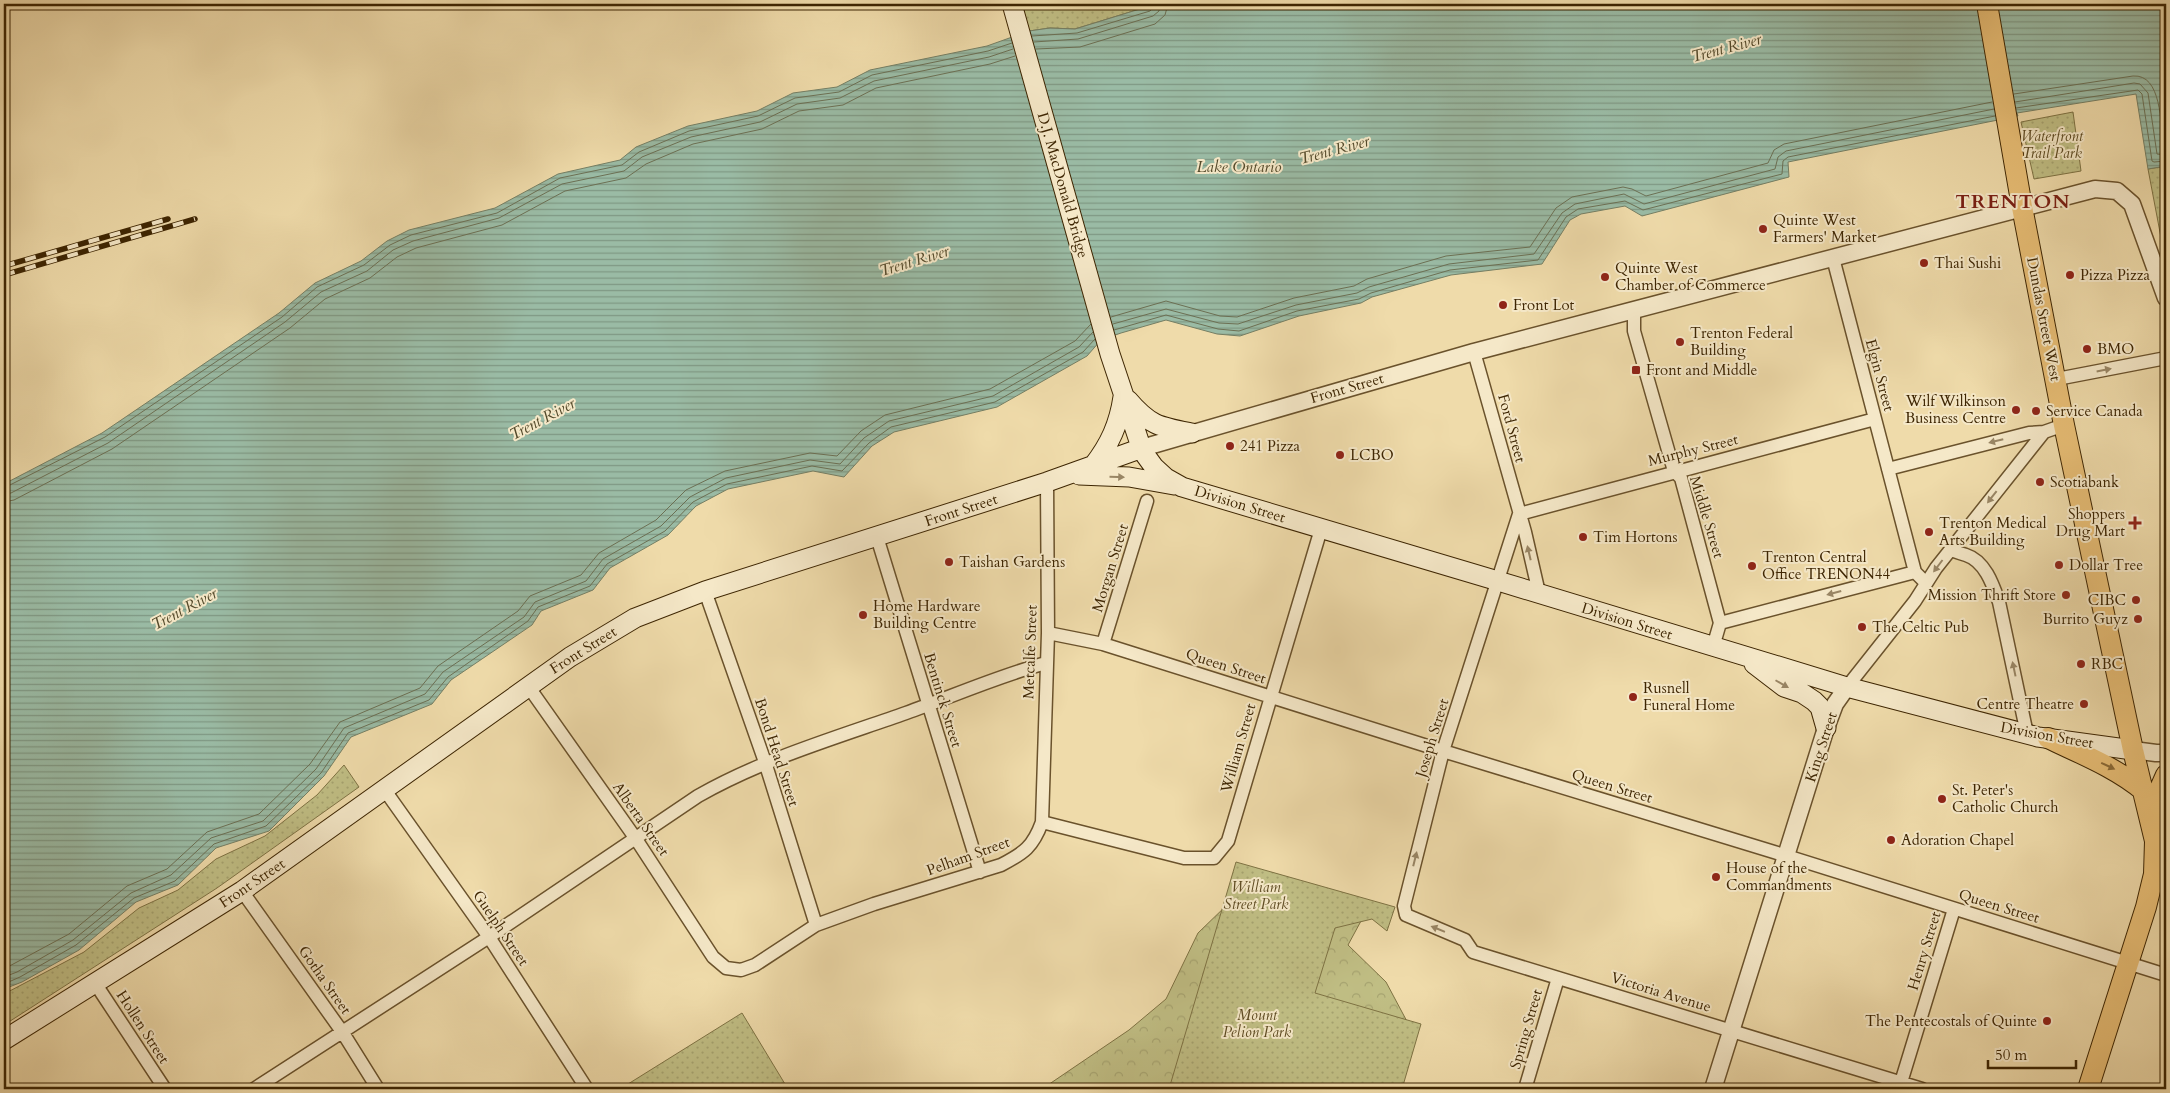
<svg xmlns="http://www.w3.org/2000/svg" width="2170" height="1093" viewBox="0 0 2170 1093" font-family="Cardo,serif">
<defs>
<pattern id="forest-crowns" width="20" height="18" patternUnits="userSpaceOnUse" patternTransform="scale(1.25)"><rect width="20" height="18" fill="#c0be84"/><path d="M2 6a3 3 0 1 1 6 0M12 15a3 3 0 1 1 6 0" fill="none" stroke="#a6a370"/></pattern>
<pattern id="park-dots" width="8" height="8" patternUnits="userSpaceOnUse" patternTransform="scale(1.25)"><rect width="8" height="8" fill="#c0be84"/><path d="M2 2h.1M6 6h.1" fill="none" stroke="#a6a370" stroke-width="1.8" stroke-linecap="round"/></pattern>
<pattern id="water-rules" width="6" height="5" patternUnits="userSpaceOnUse" patternTransform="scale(1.25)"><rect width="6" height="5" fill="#9abba5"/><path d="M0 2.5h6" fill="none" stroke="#7f9884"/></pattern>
</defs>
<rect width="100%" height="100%" fill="#efdbaa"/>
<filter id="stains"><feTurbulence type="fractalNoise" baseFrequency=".004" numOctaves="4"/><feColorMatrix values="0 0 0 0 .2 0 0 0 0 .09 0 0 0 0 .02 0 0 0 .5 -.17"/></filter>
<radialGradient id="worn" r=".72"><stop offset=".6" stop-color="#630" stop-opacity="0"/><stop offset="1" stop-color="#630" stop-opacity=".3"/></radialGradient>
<!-- forest -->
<path fill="url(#forest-crowns)" stroke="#7e7243" d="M1229,903L1361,921L1348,945L1386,982L1410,1027L1211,1089H1042L1129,1030L1166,999L1198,933Z"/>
<!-- park -->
<path fill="url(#park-dots)" stroke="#7e7243" d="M1022,4H1156L1075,29L1050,28L1029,31Z
M2073,112L2081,171L2034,179L2021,122Z
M2166,166V264L2148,169Z
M344,765L359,787L217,888L4,1025V994L84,952L139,908L178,890L216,859L265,836L317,795Z
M1236,862L1395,907L1387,931L1372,919L1335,928L1315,993L1421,1024L1402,1089H1169Z
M742,1013L788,1089H620Z"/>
<!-- water -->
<path fill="url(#water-rules)" stroke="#757f64" d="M1156,4H2166V166L2148,169L2136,94L2017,113L2018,116L1788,162L1789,177L1642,216L1625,206L1581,214L1570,220L1542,264L1451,275L1372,297L1361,303L1299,316L1240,336L1217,334L1166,320L1121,333L1101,340L1087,356L997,407L894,432L872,446L844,477L813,471L728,489L696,506L668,535L610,568L593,590L541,611L532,625L451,680L432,704L351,737L324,776L269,831L216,848L178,885L136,902L79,950L22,982L4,989V484L102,433L279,313L315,283L361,261L387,241L409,230L495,208L558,174L620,160L636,147L688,126L757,111L793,93L837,87L870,70L987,46L1029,31L1050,28L1075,29Z"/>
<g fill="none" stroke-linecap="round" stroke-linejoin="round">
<!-- shore -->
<path stroke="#6c7054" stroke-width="1" d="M1032,36L1077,33L1150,11L1153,8L1154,4
M1034,42L1078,39L1153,16L1159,11L1160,4
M1036,49L1080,47L1155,24L1165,15L1168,4
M2014,94L2133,76C2162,74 2160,124 2164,145L2166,147
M2015,102L2134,83L2140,84L2148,93L2157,154L2166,155
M2016,108L2138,90L2142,94L2152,161L2154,162L2166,161
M1111,317L1166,301L1220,316L1237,317L1294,298L1354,286L1367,279L1446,256L1530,247L1556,208L1572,197L1623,187L1632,189L1646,196L1768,163L1774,150L1784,144L1992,102
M1113,324L1166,309L1219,323L1238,324L1296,305L1357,293L1369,287L1449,264L1534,254L1562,213L1575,204L1624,194L1644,204L1775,169L1778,157L1786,151L1994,109
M1114,330L1166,315L1218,329L1239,331L1297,311L1359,299L1371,293L1450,270L1538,260L1566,217L1578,209L1625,201L1643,210L1782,174L1783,161L1788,157L1995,116
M4,488L105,437L282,317L317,287L364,265L390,245L411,235L497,213L560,178L622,165L639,152L689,131L758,116L795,98L839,92L872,75L988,51L1012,43
M4,494L11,493L108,443L285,322L321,292L367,271L393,250L413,241L499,218L562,184L624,171L642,157L691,137L760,122L797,104L840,98L874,81L989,57L1013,49
M4,502L14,500L112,449L290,328L325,299L370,278L397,257L416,248L502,225L565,191L626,178L646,164L693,144L762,129L799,111L843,105L876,88L990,64L1015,56
M4,969L69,934L127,886L167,869L207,832L259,814L310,764L340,722L420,688L438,666L518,611L530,596L581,575L599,553L656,520L686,490L725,471L810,453L837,456L861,431L885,415L990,389L1075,341L1091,324
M4,977L17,972L73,940L131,893L171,875L211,838L263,821L316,769L344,728L425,694L443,672L524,617L535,602L586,581L603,559L661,526L690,497L726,478L810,460L840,464L864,438L889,421L993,396L1079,347L1093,332
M4,984L20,977L76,945L134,898L175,881L214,844L266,826L321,773L348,733L429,700L448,677L528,621L538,607L590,586L607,564L665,531L693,502L727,484L812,466L842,471L869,443L891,427L995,402L1083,352L1095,339"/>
<defs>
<path id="minor" d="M1833,258L1915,572L1926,583
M1634,310V331L1674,471L1681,478L1720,623L1713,647
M1474,352L1525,532L1539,593
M2057,379L2166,358
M1888,469L2029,433L2044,432L2064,425
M1519,514L1443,751L1404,906L1406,915L1465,940L1473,952L1922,1089
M1519,514L1875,419
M877,537L980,872
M1951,550C1956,552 1960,553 1966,555C1985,561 1993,585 1999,602L2027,734
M705,591L765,762L816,925
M1720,623L1915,572
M1048,633L1103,644L1443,751L1774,852L2166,975
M1103,644L1147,501
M528,686L636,839L713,957L726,968L741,970L755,965L816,925L874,904L1001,865C1024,853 1033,847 1042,822L1048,633L1047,482
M1847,687L1915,601L1936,568L2044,432
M384,789L489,937L587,1089
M1042,822L1184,858H1214L1228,841L1321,529
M242,891L343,1033L378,1089
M95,983L165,1089
M254,1089L489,937L698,796C763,759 835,738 906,713C953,696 998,676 1046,663
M1525,1089L1558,978
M1899,1089L1954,909"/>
<path id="tertiary" d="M1142,448L1474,352L2095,189L2117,191L2132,204L2166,298
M2133,750L2156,753H2166
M1713,1089L1826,728L1835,704L1847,687"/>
<path id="secondary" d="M1012,4L1110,354L1139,441L1146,456L1154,467L1166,478L1182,487L1498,581L1847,687L2038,737L2133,750
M1128,400C1150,426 1160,427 1192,433
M1093,466C1110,444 1119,424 1123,397
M1079,475L1129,477L1174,485
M1754,664L1784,687L1802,693L1814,701L1820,707L1826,728
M4,1040L242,891L570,657L635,618L705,591L1047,482L1142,448"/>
<path id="primary" d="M1987,4L2022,207L2064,425L2133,750L2155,841L2154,874L2146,907L2088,1089
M2048,738C2081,754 2115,767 2144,791
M2158,819V793L2166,775"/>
</defs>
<!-- minor casing -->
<use href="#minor" stroke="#6a522c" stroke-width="15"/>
<!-- tertiary casing -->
<use href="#tertiary" stroke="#6a522c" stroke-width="19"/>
<!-- secondary casing -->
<use href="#secondary" stroke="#3d2502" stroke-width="21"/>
<!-- primary casing -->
<use href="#primary" stroke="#3d2502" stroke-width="22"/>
<!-- minor -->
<use href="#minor" stroke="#f5e8c8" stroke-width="12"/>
<!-- tertiary -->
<use href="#tertiary" stroke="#f5e8c8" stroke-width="16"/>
<!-- secondary -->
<use href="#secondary" stroke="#f5e8c8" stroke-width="19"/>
<!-- primary -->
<use href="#primary" stroke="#e8be75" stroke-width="20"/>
<defs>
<path id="rail" d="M4,266L168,219
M4,275L195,219"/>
</defs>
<!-- rail casing -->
<use href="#rail" stroke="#3d2502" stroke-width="5.5"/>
<!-- rail -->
<use href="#rail" stroke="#f5e8c8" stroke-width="4" stroke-dasharray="11" stroke-linecap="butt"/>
</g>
<!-- one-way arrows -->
<defs><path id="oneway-solid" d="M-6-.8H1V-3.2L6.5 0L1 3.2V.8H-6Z" transform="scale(1.25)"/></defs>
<g fill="#998665">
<use href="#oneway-solid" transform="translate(2104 370) rotate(-11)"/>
<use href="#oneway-solid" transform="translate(1996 441) rotate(166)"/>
<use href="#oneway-solid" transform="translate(1117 477) rotate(2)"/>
<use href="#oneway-solid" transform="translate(1992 497) rotate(128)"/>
<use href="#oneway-solid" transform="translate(1529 553) rotate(-103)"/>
<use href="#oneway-solid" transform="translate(1938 566) rotate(127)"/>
<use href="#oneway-solid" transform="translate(1834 593) rotate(165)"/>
<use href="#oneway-solid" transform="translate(2014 669) rotate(-102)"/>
<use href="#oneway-solid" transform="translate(1782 684) rotate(30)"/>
<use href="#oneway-solid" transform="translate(1415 859) rotate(-76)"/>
<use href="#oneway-solid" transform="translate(1438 929) rotate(-158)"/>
</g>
<use fill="#8a6a36" href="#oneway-solid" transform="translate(2108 766) rotate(25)"/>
<!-- markers -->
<g fill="#8f2418" stroke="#f5e8c8" stroke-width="2">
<circle cx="1763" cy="229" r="5"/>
<circle cx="1924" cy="263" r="5"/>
<circle cx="2070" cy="275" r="5"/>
<circle cx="1605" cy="277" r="5"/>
<circle cx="1503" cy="305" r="5"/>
<circle cx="1680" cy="342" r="5"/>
<circle cx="2087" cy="349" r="5"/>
<rect x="1631" y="365" width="10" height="10" rx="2.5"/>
<circle cx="2016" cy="410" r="5"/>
<circle cx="2036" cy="411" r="5"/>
<circle cx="1230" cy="446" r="5"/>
<circle cx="1340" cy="455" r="5"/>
<circle cx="2040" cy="482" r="5"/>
<path d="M2132.5 515.5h5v5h5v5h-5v5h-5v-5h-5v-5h5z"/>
<circle cx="1929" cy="532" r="5"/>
<circle cx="1583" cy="537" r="5"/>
<circle cx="949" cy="562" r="5"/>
<circle cx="2059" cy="565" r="5"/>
<circle cx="1752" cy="566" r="5"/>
<circle cx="2066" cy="595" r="5"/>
<circle cx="2136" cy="600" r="5"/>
<circle cx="863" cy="615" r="5"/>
<circle cx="2138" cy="619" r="5"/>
<circle cx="1862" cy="627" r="5"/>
<circle cx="2081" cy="664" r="5"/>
<circle cx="1633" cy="697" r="5"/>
<circle cx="2084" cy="704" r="5"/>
<circle cx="1942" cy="799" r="5"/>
<circle cx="1891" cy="840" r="5"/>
<circle cx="1716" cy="877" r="5"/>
<circle cx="2047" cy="1021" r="5"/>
</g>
<g text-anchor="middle" stroke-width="4" stroke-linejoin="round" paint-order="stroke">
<!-- park labels -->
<g font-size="15" font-style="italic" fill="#5e4b22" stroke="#f5e8c8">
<text x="2052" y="141">Waterfront<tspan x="2052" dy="17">Trail Park</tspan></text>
<text x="1256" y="892">William<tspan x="1256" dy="17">Street Park</tspan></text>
<text x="1257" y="1020">Mount<tspan x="1257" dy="17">Pelion Park</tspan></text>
</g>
<!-- street labels -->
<g font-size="15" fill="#3d2502" stroke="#f5e8c8">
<text transform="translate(1063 185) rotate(74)" y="5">D.J. MacDonald Bridge</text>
<text transform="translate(2044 319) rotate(79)" y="5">Dundas Street West</text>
<text transform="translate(1880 375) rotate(75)" y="5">Elgin Street</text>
<text transform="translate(1347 388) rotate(-16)" y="5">Front Street</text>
<text transform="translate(1512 428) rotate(75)" y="5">Ford Street</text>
<text transform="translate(1693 450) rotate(-14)" y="5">Murphy Street</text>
<text transform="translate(1240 504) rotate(17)" y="5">Division Street</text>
<text transform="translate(961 510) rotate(-18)" y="5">Front Street</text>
<text transform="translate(1707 517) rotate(73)" y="5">Middle Street</text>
<text transform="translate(1110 568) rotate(-73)" y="5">Morgan Street</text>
<text transform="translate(1627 621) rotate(17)" y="5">Division Street</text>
<text transform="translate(583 650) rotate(-32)" y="5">Front Street</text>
<text transform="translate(1030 652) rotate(-88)" y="5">Metcalfe Street</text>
<text transform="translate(1226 666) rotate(18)" y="5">Queen Street</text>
<text transform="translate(943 700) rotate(73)" y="5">Bentinck Street</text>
<text transform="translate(2047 735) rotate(10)" y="5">Division Street</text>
<text transform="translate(1432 738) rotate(-73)" y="5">Joseph Street</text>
<text transform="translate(1821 747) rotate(-72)" y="5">King Street</text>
<text transform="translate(1238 748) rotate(-74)" y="5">William Street</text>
<text transform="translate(777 752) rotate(72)" y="5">Bond Head Street</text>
<text transform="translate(1612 786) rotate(17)" y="5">Queen Street</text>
<text transform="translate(641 819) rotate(55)" y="5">Alberta Street</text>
<text transform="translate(968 856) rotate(-20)" y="5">Pelham Street</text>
<text transform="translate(252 883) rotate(-34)" y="5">Front Street</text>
<text transform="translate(1999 906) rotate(17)" y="5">Queen Street</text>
<text transform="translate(501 928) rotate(56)" y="5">Guelph Street</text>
<text transform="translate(1924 951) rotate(-73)" y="5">Henry Street</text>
<text transform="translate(325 980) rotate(55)" y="5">Gotha Street</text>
<text transform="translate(1661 992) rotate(17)" y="5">Victoria Avenue</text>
<text transform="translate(143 1027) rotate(57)" y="5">Hollen Street</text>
<text transform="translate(1526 1029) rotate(-74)" y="5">Spring Street</text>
</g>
<!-- poi labels -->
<g font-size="15" fill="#3d2502" stroke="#f5e8c8" text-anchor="start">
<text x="1773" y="225">Quinte West<tspan x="1773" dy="17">Farmers' Market</tspan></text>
<text x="1934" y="268">Thai Sushi</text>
<text x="1615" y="273">Quinte West<tspan x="1615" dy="17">Chamber of Commerce</tspan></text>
<text x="2080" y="280">Pizza Pizza</text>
<text x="1513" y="310">Front Lot</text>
<text x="1690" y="338">Trenton Federal<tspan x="1690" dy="17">Building</tspan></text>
<text x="2097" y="354">BMO</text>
<text x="1646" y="375">Front and Middle</text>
<text x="2006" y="406" text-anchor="end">Wilf Wilkinson<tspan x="2006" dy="17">Business Centre</tspan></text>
<text x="2046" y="416">Service Canada</text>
<text x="1240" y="451">241 Pizza</text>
<text x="1350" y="460">LCBO</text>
<text x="2050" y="487">Scotiabank</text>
<text x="2125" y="519" text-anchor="end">Shoppers<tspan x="2125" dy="17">Drug Mart</tspan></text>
<text x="1939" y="528">Trenton Medical<tspan x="1939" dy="17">Arts Building</tspan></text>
<text x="1593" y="542">Tim Hortons</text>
<text x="1762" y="562">Trenton Central<tspan x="1762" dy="17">Office TRENON44</tspan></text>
<text x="959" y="567">Taishan Gardens</text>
<text x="2069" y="570">Dollar Tree</text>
<text x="2056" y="600" text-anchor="end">Mission Thrift Store</text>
<text x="2126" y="605" text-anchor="end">CIBC</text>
<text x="873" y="611">Home Hardware<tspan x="873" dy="17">Building Centre</tspan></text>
<text x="2128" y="624" text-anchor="end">Burrito Guyz</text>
<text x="1872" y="632">The Celtic Pub</text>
<text x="2091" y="669">RBC</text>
<text x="1643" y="693">Rusnell<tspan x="1643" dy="17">Funeral Home</tspan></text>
<text x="2074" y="709" text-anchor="end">Centre Theatre</text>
<text x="1952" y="795">St. Peter's<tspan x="1952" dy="17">Catholic Church</tspan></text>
<text x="1901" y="845">Adoration Chapel</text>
<text x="1726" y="873">House of the<tspan x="1726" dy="17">Commandments</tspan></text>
<text x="2037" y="1026" text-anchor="end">The Pentecostals of Quinte</text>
</g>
<!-- water labels -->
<g font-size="16" font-style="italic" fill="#544a2b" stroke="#f5e8c8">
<text transform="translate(1726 47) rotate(-15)" y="6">Trent River</text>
<text transform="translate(1334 149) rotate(-15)" y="6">Trent River</text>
<text x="1239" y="172">Lake Ontario</text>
<text transform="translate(914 260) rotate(-17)" y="6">Trent River</text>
<text transform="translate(542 418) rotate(-28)" y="6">Trent River</text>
<text transform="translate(184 608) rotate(-28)" y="6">Trent River</text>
</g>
<!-- district labels -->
<g font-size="20" font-weight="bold" letter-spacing="1" fill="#7a1f14" stroke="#f5e8c8">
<text x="2013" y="208">TRENTON</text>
</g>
</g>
<!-- margin -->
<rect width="2170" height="1093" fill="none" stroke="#efdbaa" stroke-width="20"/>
<rect x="5" y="5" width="2160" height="1083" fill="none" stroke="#3d2502" stroke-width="2.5"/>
<rect x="10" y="10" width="2150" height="1073" fill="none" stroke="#3d2502"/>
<!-- scale -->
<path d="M1988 1060v8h88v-8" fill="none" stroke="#3d2502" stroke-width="2.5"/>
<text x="1995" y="1060" font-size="15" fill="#3d2502" stroke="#f5e8c8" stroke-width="4" paint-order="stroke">50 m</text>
<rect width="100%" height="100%" filter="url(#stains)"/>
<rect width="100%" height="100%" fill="url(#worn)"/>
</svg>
